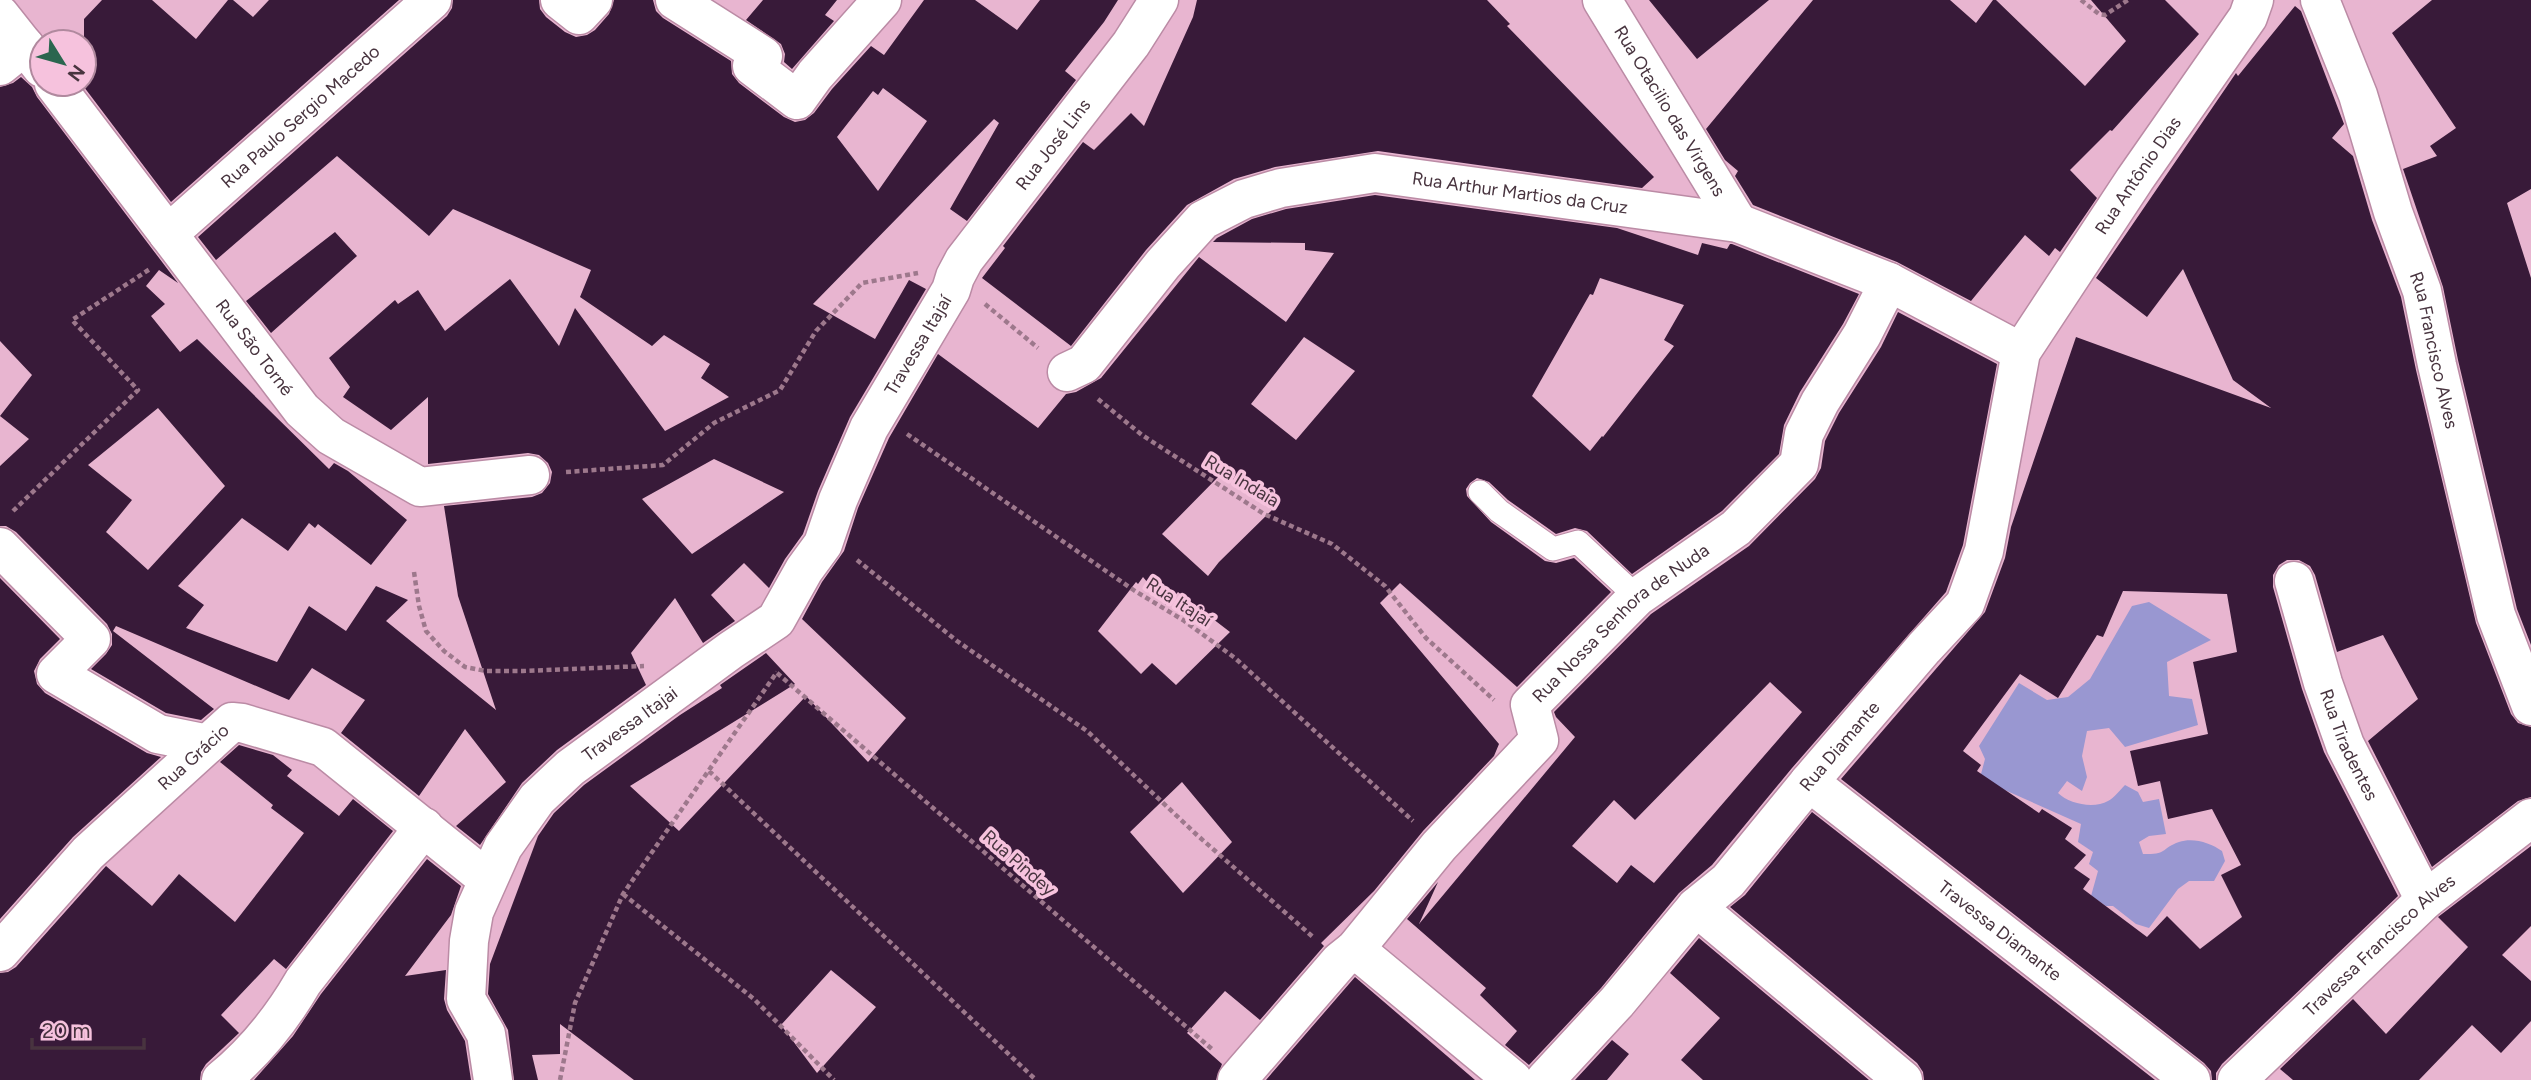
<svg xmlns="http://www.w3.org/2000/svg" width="2531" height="1080" viewBox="0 0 2531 1080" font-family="Figtree,sans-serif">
<rect width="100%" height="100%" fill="#e8b5d0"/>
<!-- green -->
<path fill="#9997d1" d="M2149,602L2211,640L2167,662L2169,696L2192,699L2198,725L2125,747L2109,728L2087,731L2082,756L2087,777L2082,791L2067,781L2058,793C2069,804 2094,809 2108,801C2114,798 2120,790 2125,785L2138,792L2143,802L2159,799L2166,834L2149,836L2139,842L2143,854C2168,855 2161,848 2179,842C2193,837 2211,843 2222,851L2225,861L2214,881H2189L2178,889L2149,928L2136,924L2113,906H2106L2091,896L2098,871L2089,864L2093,852L2078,842L2081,824L1998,787L1981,774L1985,759L1979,746L2019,683L2047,700L2068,697L2090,679L2132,606Z"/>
<!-- building -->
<path fill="#381a39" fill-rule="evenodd" d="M102,0H152L196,39L228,0H233L253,17L269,0H399L171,202L84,87V19Z
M453,0H539L540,9L546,17L565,32L576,37L587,35L595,30L609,14L614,0H653L656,11L663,18L731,61L732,74L739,83L784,117L795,122L805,120L814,113L832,89L871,46L884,55L924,0H975L1017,30L1040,0H1118L1104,22L1065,71L1076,80L967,221L950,209L999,123L994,119L813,304L875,339L909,280L926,289L850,417L818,491L803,534L785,559L769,588L744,563L711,595L735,621L703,643L675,598L631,653L646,685L557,750L522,783L480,845L456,826L506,782L465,729L419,796L341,733L365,700L312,668L289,700L116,626L113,631L214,709L201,720L166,713L91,669L106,654L112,645V634L107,624L16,532L6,526H0V466L29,439L0,416L32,375L0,341V87L13,83L21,77L32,87L37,97L178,283L159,270L146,286L165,304L151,316L180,352L197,339L329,469L334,463L348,471L407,520L371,565L318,524L315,528L309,523L288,551L242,518L178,586L204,605L186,628L277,662L309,606L346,631L376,586L408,600L386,621L496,710L458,596L444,506L532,497L542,493L550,483L552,472L548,463L539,455L528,453L428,464V397L391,430L343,397L350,387L329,358L395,300L398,304L418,290L445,331L510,279L559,346L575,308L665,431L729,397L701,378L710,364L664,335L652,346L580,297L591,270L453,209L429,236L337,156L216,260L198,237L447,16L452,8ZM883,88L927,121L878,191L837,137L873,91L878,95ZM158,408L225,486L148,570L106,532L132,500L88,465ZM714,459L784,492L692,554L642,499Z
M763,0H837L825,15L834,21L792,69L784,62L785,54L781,44L746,20Z
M1197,0H1487L1510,24L1507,26L1654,177L1642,188L1378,151L1275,167L1234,179L1187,205L1146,250L1071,346L982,278L1005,248L1003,246L1083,142L1094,150L1131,113L1144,126L1193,17Z
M1649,0H1769L1697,59Z
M1813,0H1950L1976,23L1993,0H1996L2085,86L2126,41L2091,0H2165L2199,34L2112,131L2110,130L2070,170L2097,198L2060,252L2055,248L2049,256L2025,235L1971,301L1897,262L1753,205L1735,176L1738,171L1725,160L1706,129Z
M2432,0H2531V189L2507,203L2531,278V645L2517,609L2458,360L2443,287L2403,169L2437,156L2430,146L2456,128L2392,33Z
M2295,6L2301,11L2344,124L2332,138L2353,156L2372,220L2401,297L2416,370L2476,623L2511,714L2518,723L2531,727V797L2518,801L2432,867L2368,741L2418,699L2383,635L2337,652L2315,575L2310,566L2299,560H2287L2279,565L2273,575V587L2302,689L2324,752L2398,896L2222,1064L2216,1073V1080H2212L2211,1071L2204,1063L1841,779L1985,612L2005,558L2011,527L2076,337L2271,408L2233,380L2183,269L2147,317L2096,278L2236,73L2238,76ZM2123,591L2227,594L2237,652L2193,662L2208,734L2130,751L2138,786L2160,781L2168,819L2212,809L2241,865L2221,875L2242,917L2200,949L2167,916L2147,937L2083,889L2090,879L2074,868L2086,855L2065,839L2072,828L2042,809L2039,813L1977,771L1981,765L1963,751L2020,674L2058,698L2097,635L2103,637Z
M1375,195L1617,228L1698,255L1702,243L1727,249L1730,244H1732L1859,294L1843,324L1800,392L1784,425L1779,454L1722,511L1632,574L1587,531L1575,528L1556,534L1508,500L1489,482L1477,478L1470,483L1466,489L1467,496L1491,522L1545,561L1556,563L1574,558L1611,592L1517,687L1400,583L1380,603L1499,744L1494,756L1423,831L1374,891L1321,943L1324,946L1260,1020L1225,991L1187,1033L1222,1064L1216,1080H634L560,1024V1054L532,1055L538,1080H514L508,1030L488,994L490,964L538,836L554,813L584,785L680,715L722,688L720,685L766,653L795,684L630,786L679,831L806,696L868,762L906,718L802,619L822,582L844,551L858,508L889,438L938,354L1038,428L1066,394L1076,392L1101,378L1199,257L1286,322L1334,253L1305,250V243L1213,242L1217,238L1252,219L1286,209ZM1600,278L1684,305L1664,340L1674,346L1603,437L1602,436L1590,451L1532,396L1590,294L1593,295ZM1304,337L1355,371L1296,440L1251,404ZM1223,472L1272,510L1219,562L1208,576L1162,534ZM1143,577L1166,605L1178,592L1230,632L1176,685L1152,663L1141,674L1098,631L1136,582L1138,584ZM1182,782L1232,842L1183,893L1130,832ZM831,970L876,1007L817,1073L781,1025Z
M335,232L357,256L271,333L246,301Z
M1898,312L1997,364L1963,545L1946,592L1792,768L1712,865L1679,893L1601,988L1529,1065L1505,1045L1517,1031L1480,995L1486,988L1407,919L1438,882L1419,924L1575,737L1556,717L1554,712L1651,614L1749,546L1815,479L1821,468L1825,441L1839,413L1881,347ZM1770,682L1802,712L1654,883L1631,865L1617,883L1572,846L1614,800L1635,820Z
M0,578L60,639L40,659L34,671L37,684L45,693L147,753L161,757L73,837L0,919Z
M239,745L273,755L292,770L287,776L339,816L353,799L393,831L286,969L274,959L221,1015L239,1033L206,1064L201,1072L200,1080H0V973L8,972L16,967L106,866L152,906L179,874L235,922L304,833L271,808L273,805L220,762Z
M1812,812L2155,1080H1924L1923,1072L1917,1063L1730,907L1745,895Z
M2531,846V926L2502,955L2531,981V1021L2501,1053L2472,1025L2419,1080H2293L2280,1069L2353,999L2386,1034L2468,947L2438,917Z
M427,859L461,886L451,915L405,976L446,970L444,999L447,1010L465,1041L471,1080H254L293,1036L321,994Z
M1699,938L1869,1080H1703L1681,1060L1720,1018L1670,973Z
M1355,977L1475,1080H1479H1266Z
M1612,1040L1629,1054L1607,1080H1575Z"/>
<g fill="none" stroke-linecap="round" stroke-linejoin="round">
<defs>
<path id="lane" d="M1480,492L1499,511L1553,549L1578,542L1637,597"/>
<g id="street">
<path d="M560,0L579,15L593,0"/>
<path d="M675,0L763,56L752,66L797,100L815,75L882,0"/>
<path id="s1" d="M1602,0L1738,223"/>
<path id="s2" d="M2320,0L2358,95L2393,212L2422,291L2437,365L2496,615L2531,706"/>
<path d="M0,15L42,68"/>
<path d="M0,66L25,46"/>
<path id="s3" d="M54,84L302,410L331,436L420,487L530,475"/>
<path id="s4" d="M168,234L432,0"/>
<path id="s5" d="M1067,372L1084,364L1163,264L1203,220L1244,199L1281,188L1375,173L1738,223L1889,282L2021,352"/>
<path d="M0,547L91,639L56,674L158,734L208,744"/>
<path id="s6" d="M2294,581L2323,683L2345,745L2425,900"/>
<path id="s7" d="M1809,782L2191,1080"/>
<path d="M1696,907L1903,1080"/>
<path d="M1355,949L1513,1080"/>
<path id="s8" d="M0,952L88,853L232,722L242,723L323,747L487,879"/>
<path d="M221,1080C255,1052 281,1020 303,982L424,827"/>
<path id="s9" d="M493,1080L486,1034L466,999L469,941L474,912L503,847L537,799L570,768L731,650L776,620L804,570L823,544L838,500L869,428L951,290L955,277L964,260L1131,44L1159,0"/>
<path id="s10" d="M1237,1080L1340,961L1355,949L1439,846L1539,740L1530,705L1637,597L1736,528L1799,464L1804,434L1820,402L1862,335L1889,282"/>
<path id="s11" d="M1545,1080L1617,1002L1696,907L1728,881L1809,782L1924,648L1965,604L1984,551L2021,352L2135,179L2248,17L2254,0"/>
<path id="s12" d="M2237,1080L2425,900L2531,818"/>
</g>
</defs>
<!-- lane casing -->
<use href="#lane" stroke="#bb8ba5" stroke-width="25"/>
<!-- street casing -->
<use href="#street" stroke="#bb8ba5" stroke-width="41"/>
<!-- path -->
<path stroke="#9d788c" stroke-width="4.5" stroke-dasharray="5 3.5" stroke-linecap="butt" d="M2081,0L2099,14L2105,15L2128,0
M985,304L1038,348
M1098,399L1142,435L1264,514L1332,544L1385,586L1426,638L1494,700
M907,434L1135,591L1183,620L1235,658L1413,821
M566,472L663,465L714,423L780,390L816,331L862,283L918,273
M13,511L138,390L72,320L150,269
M857,560L957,641L1087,731L1197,835L1313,937
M414,572L419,606L426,631L444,651L465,667L486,671H523L644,666
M777,673L1213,1050
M709,771L1036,1080
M623,894L754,999L834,1080
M560,1080L575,1003L623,894L777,672"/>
<!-- lane -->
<use href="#lane" stroke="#fff" stroke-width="23"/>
<!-- street -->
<use href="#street" stroke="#fff" stroke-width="38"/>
</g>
<g text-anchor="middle" stroke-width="7" stroke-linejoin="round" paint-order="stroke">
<!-- street labels -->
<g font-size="18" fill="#48343f" stroke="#f6c2dd">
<text dy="6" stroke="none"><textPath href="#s1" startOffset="130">Rua Otacilio das Virgens</textPath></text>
<text dy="6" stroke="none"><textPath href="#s4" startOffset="177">Rua Paulo Sergio Macedo</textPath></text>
<text dy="6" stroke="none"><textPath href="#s9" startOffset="1157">Rua José Lins</textPath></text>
<text dy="6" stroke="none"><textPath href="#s11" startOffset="1106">Rua Antônio Dias</textPath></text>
<text dy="6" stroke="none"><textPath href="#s5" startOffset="532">Rua Arthur Martios da Cruz</textPath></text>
<text dy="6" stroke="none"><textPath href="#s9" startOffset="914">Travessa Itajaí</textPath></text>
<text dy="6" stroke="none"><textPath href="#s3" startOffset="331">Rua São Torné</textPath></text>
<text dy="6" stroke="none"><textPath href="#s2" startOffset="369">Rua Francisco Alves</textPath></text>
<text transform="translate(1242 481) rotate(31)" y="6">Rua Indaia</text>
<text transform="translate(1179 602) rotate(33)" y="6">Rua Itajaí</text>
<text dy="6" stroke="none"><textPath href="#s10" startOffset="614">Rua Nossa Senhora de Nuda</textPath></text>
<text dy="6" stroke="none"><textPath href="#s9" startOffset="424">Travessa Itajai</textPath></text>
<text dy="6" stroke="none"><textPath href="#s6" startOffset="173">Rua Tiradentes</textPath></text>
<text dy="6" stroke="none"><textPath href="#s11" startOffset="446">Rua Diamante</textPath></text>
<text dy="6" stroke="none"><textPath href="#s8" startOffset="275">Rua Grácio</textPath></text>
<text transform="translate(1019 863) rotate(41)" y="6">Rua Pindey</text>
<text dy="6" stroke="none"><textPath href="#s7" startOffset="242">Travessa Diamante</textPath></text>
<text dy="6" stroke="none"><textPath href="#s12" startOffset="196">Travessa Francisco Alves</textPath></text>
</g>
</g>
<!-- north arrow -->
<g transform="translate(63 63) rotate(127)"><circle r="33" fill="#f6c2dd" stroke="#b0899e" stroke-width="2"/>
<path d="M0-5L12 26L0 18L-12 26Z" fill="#2b664f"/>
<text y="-10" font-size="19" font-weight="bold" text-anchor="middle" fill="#48343f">N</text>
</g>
<!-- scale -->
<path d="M32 1038v10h112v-10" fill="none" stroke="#48343f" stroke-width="3.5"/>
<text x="42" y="1038" font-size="21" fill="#48343f" stroke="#f6c2dd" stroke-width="5" paint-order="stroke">20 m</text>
</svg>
